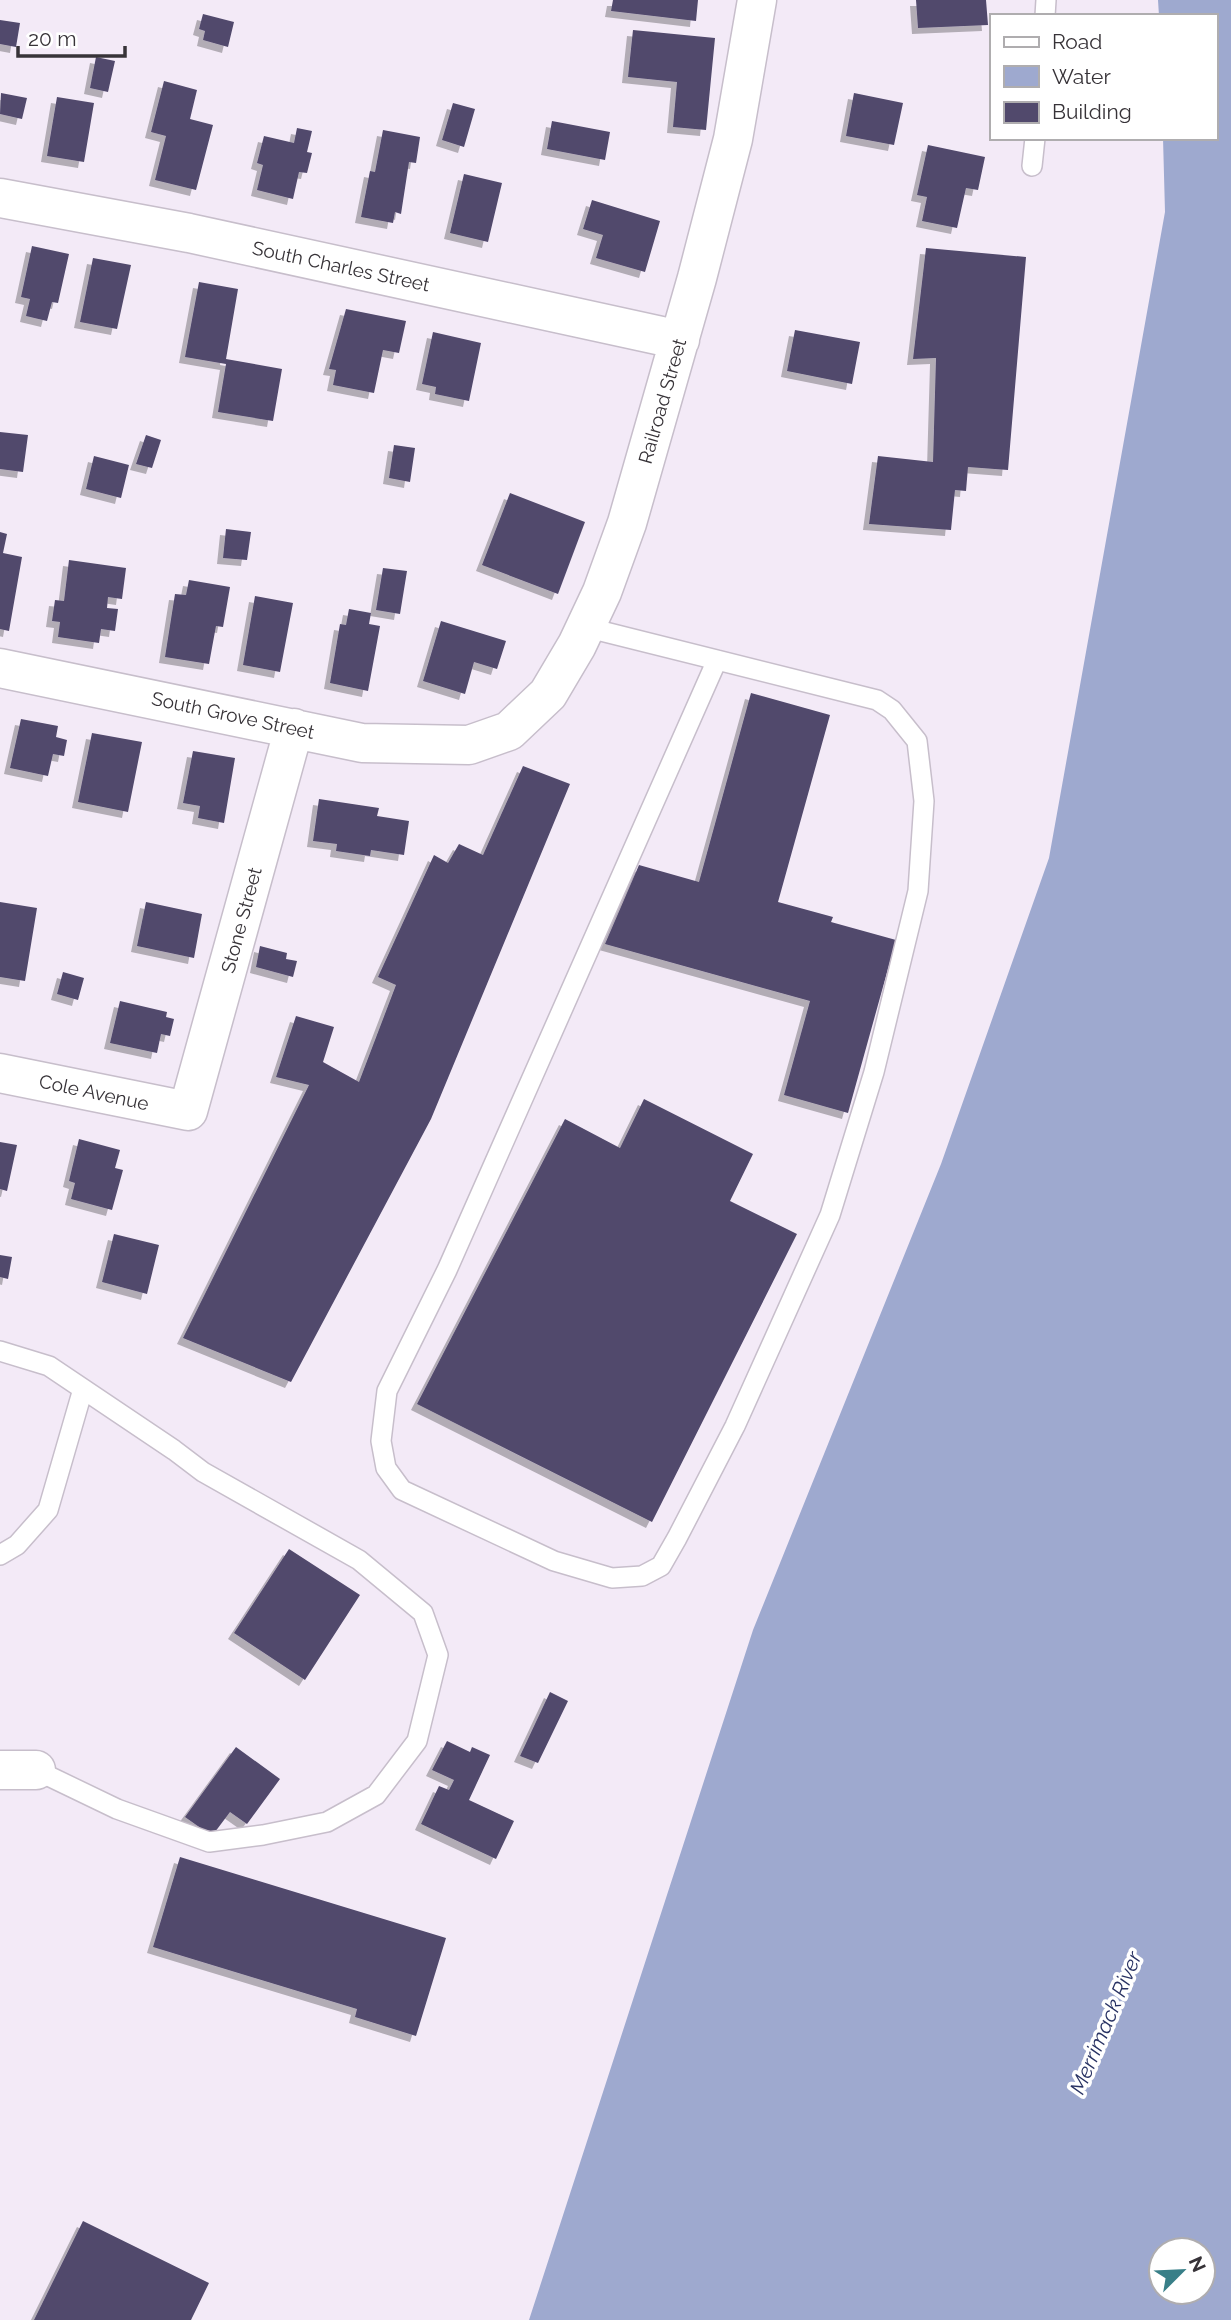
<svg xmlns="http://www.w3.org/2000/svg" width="1231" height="2320" viewBox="0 0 1231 2320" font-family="Raleway,sans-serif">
<defs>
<filter id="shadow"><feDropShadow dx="-6" dy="6" stdDeviation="0" flood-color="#0004"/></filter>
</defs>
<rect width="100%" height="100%" fill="#f3eaf7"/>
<!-- water -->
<path fill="#9ea9cf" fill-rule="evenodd" d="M1158,0H1231V2320H529L753,1630L941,1164L1049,858L1165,212L1163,138H1215V16H1159ZM1161,2250H1203V2292H1161Z"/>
<!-- building -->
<path fill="#51496c" filter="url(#shadow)" d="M613,0H698L696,21L611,11Z
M916,0H986L988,25L918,28Z
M203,14L234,22L228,47L203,40L205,31L199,29Z
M0,20L20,23L16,47L0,44Z
M633,30L715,38L706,130L673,127L677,82L628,77Z
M96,57L115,61L108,92L90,88Z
M164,81L197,90L190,119L213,125L196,190L155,180L166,136L151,132Z
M1,93L27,98L22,119L0,114Z
M854,93L903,103L894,145L846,136Z
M57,97L94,103L84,162L47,156Z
M453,103L475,109L464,147L442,140Z
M552,121L610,132L605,160L547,149Z
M297,128L312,131L307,152L312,153L307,173L299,172L293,199L257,190L263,165L257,163L264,136L294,143Z
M383,130L420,137L416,163L409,162L401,214L395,212L393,223L361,217L370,171L375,172Z
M928,145L985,157L978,190L966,188L957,228L922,221L927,197L917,195Z
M464,174L502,183L488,242L450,233Z
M592,200L660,221L645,272L596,258L603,235L583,229Z
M32,246L69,254L58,303L52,302L47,321L26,316L30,299L21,297Z
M926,248L1026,257L1008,470L968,467L966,491L955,490L951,530L869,524L878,456L933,462L936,358L913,359Z
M93,258L131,265L117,329L80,322Z
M199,282L238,289L226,359L282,369L273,421L218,412L226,364L185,357Z
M346,309L406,321L399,353L383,350L374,393L333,385L336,370L329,369Z
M795,330L860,342L852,384L787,371Z
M433,332L481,343L469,401L435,394L436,387L422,384Z
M0,432L28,435L23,472L0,469Z
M146,435L161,440L152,468L136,464Z
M394,445L415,448L410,482L389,478Z
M94,456L129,465L121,498L86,489Z
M510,493L585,522L558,594L482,565Z
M226,529L251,532L247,560L223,558Z
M0,532L7,534L3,553L22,557L9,631L0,629Z
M69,560L126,568L122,599L108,597L107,608L118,609L115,631L101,629L99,643L58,637L60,622L52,621L55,600L64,601Z
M383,568L407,571L400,614L376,610Z
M189,580L230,587L223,627L216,626L209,664L165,657L175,594L186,595Z
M255,596L293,603L280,672L243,665Z
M349,609L371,613L369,624L380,626L368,691L330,683L340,624L346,625Z
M441,621L506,641L497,669L474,662L465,694L423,681Z
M751,693L830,715L778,902L833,917L831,922L896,940L848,1113L784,1095L810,1001L605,944L639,865L699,882Z
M21,719L58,726L56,737L67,740L64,756L53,754L48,776L10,768Z
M92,733L142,742L128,812L78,802Z
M193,751L235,758L224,823L198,818L200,806L183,803Z
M523,766L570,784L431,1119L291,1382L183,1338L309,1085L276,1077L296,1016L334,1027L323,1062L359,1082L396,985L378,977L434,855L448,863L459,844L483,855Z
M319,799L379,808L377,816L409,821L404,855L371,850L370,856L336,851L337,844L313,841Z
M0,902L37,908L25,981L0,977Z
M146,902L202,914L194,958L137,946Z
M260,946L287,953L286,959L297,961L293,977L256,967Z
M63,972L84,978L78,1000L57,994Z
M120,1001L167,1012L166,1017L174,1019L170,1036L161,1034L157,1053L110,1043Z
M644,1099L753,1154L730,1201L797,1234L652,1522L417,1404L565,1119L620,1148Z
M79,1139L120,1150L115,1168L123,1170L112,1210L71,1199L75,1183L69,1181Z
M0,1142L17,1145L7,1191L0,1189Z
M114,1234L159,1245L147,1294L102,1282Z
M0,1255L12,1257L8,1279L0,1277Z
M289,1549L360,1595L305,1680L234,1633Z
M550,1692L568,1701L538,1763L520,1756Z
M447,1741L470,1752L472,1747L490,1755L469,1800L514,1821L496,1859L421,1824L439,1786L449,1790L454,1780L432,1770Z
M236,1747L280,1779L247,1824L230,1812L212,1836L185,1817Z
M180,1857L446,1938L416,2036L355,2017L357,2009L153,1947Z
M83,2221L209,2283L191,2320H34Z"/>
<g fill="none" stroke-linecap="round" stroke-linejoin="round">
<defs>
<path id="service" d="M1045,16L1046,0
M1032,166L1035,138
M585,627L877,700L892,710L917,741L924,801L918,891L874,1072L830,1215L735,1426L677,1538L661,1566L642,1576L612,1578L554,1561L402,1490L386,1468L381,1441L387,1391L447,1270L717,660
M0,1351L49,1366L174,1450L203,1472L359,1560L423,1613L438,1655L417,1741L376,1795L327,1822L263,1835L209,1842L117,1809L36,1770
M0,1555L17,1545L48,1510L83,1389"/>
<path id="minor" d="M0,198L189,233L680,340
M0,668L362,743L469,745L509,731L548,694L577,645L602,592L627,523L697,278L733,139L757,0
M0,1073L188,1111L294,728
M0,1770H36"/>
</defs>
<!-- service casing -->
<use href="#service" stroke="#c7becb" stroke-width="22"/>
<!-- minor casing -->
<use href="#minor" stroke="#c7becb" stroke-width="41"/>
<!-- service -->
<use href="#service" stroke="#fff" stroke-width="19"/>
<!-- minor -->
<use href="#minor" stroke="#fff" stroke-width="38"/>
</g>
<g text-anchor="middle" stroke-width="7" stroke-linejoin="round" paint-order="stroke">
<!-- street labels -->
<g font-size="19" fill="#373338" stroke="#fff">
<text transform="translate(341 266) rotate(12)" y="7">South Charles Street</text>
<text transform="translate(662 401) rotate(-74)" y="7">Railroad Street</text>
<text transform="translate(233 715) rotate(12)" y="7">South Grove Street</text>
<text transform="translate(241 920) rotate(-75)" y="7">Stone Street</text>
<text transform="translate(94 1092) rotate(12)" y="7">Cole Avenue</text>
</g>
<!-- water labels -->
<g font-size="21" font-style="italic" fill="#283263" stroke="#fff">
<text transform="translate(1106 2023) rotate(-67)" y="7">Merrimack River</text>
</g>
</g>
<!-- legend -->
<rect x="990" y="14" width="228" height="126" fill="#ffffff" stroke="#afadaf" stroke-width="2"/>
<rect x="1004" y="37" width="35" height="10" fill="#ffffff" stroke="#afadaf" stroke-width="2"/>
<text x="1052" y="49" font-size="21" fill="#373338">Road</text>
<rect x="1004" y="66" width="35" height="21" fill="#9ea9cf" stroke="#afadaf" stroke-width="2"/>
<text x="1052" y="84" font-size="21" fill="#373338">Water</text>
<rect x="1004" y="102" width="35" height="21" fill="#51496c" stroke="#afadaf" stroke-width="2"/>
<text x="1052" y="119" font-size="21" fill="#373338">Building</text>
<!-- north arrow -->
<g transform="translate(1182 2271) rotate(66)"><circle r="33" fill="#ffffff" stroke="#afadaf" stroke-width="2"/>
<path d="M0-5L12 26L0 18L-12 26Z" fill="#387f88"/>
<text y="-10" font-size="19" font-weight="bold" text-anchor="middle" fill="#373338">N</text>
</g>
<!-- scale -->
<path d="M18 46v10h107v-10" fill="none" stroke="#373338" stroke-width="3.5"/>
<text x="28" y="46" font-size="21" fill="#373338" stroke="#ffffff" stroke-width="5" paint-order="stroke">20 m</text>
</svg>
